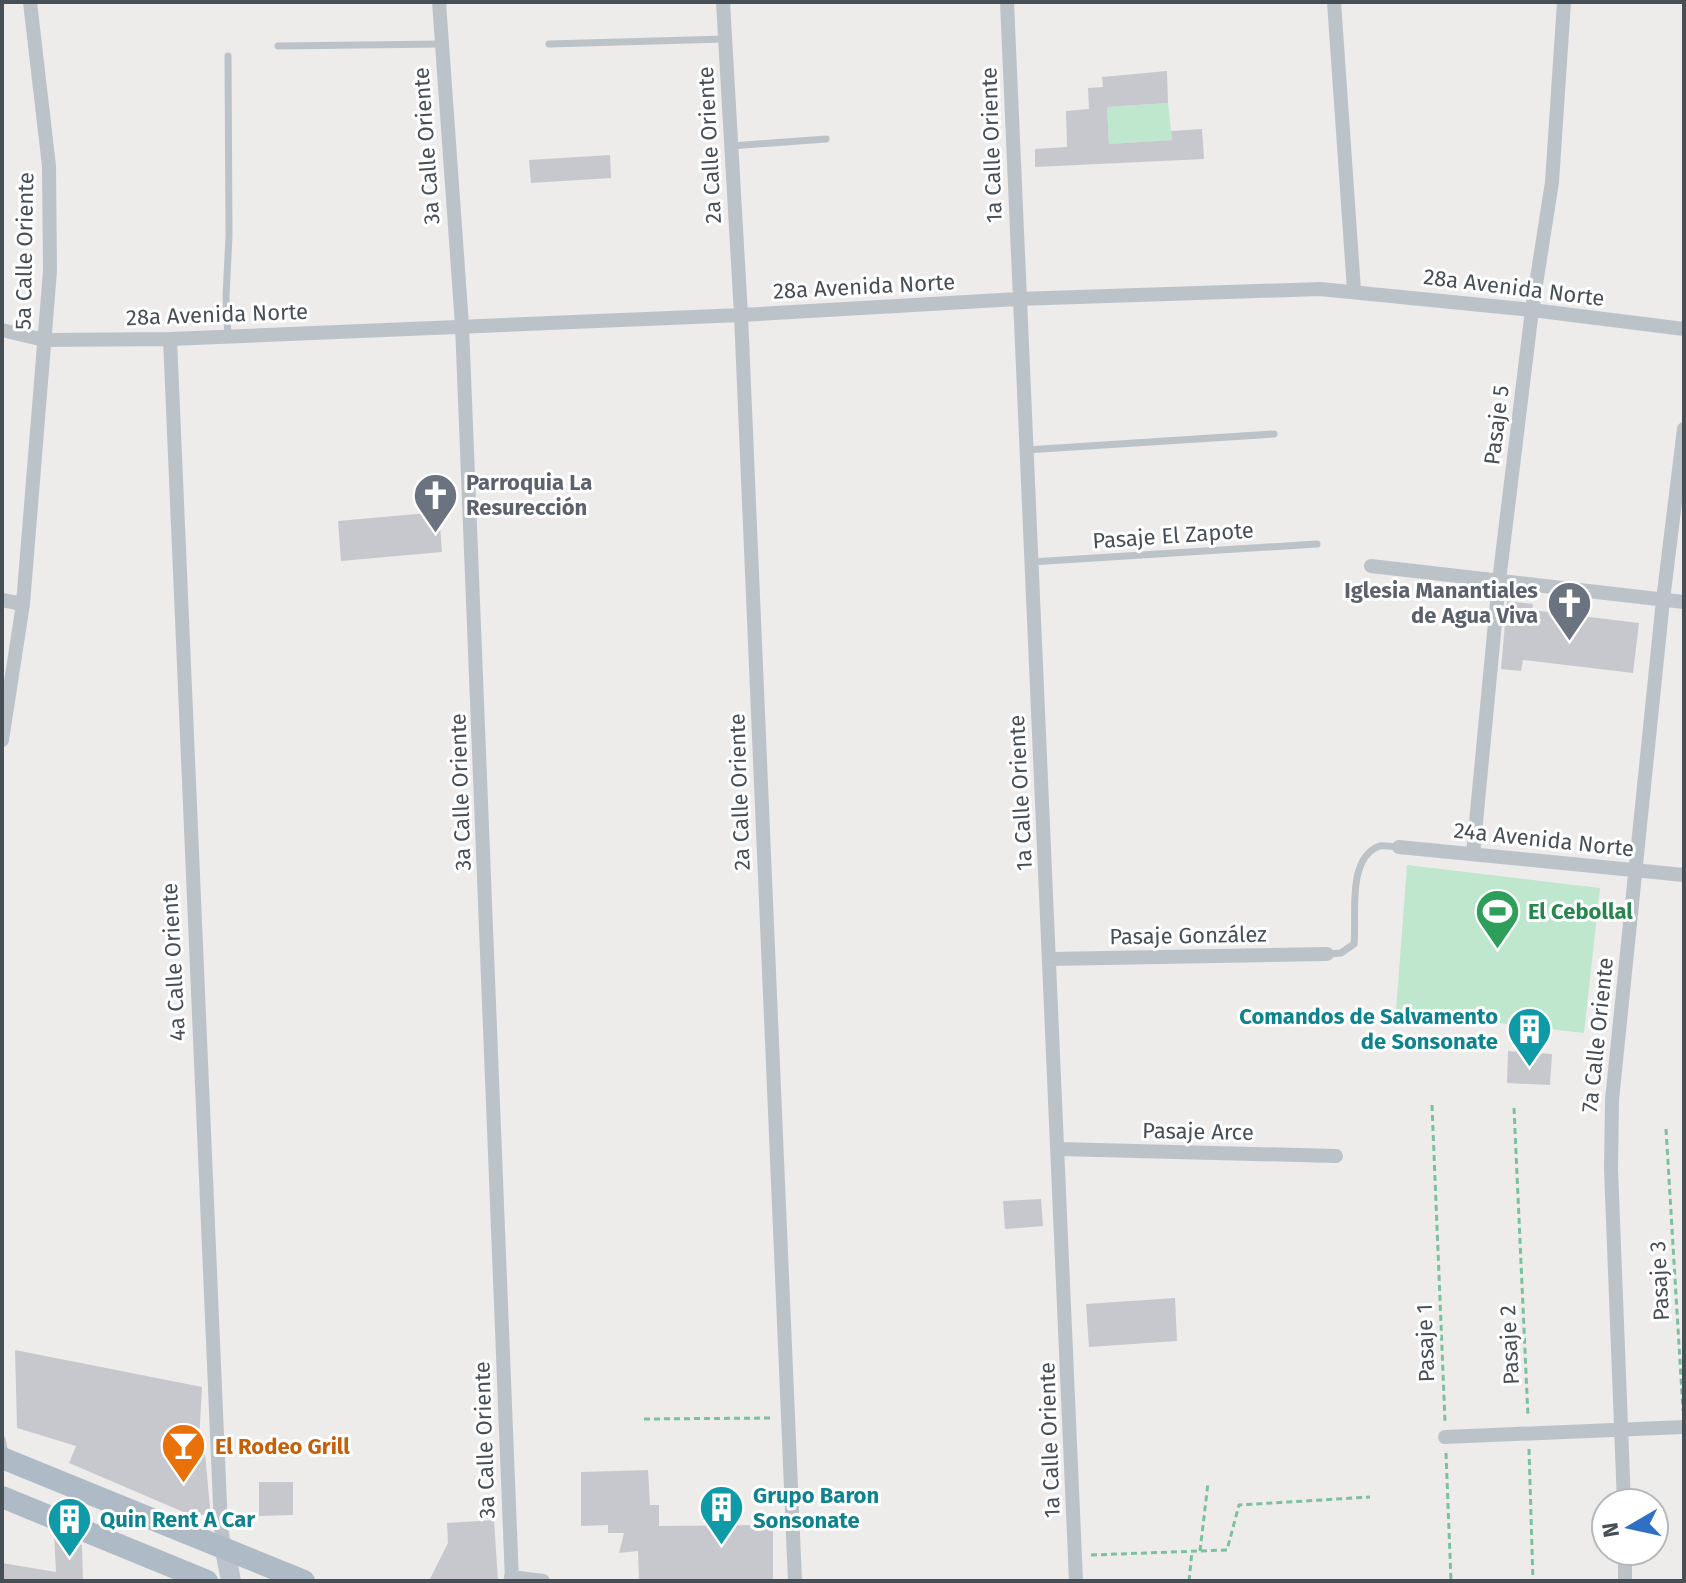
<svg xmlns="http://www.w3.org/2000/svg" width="1686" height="1583" viewBox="0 0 1686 1583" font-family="'Fira Sans',sans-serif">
<rect width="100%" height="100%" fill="#eeebeb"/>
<!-- green -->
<path fill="#bee7ce" d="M1168,103L1172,140L1109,144L1107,107Z
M1407,865L1600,888L1584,1033L1396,1011Z"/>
<!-- building -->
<path fill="#c7c8ce" d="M1167,71L1168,103L1107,107L1109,144L1172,140L1171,131L1202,129L1204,159L1035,167V149L1067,147L1066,111L1089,109L1088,88L1103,87L1102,77Z
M610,155L611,178L531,183L529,160Z
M439,512L442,552L341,561L338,521Z
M1507,601L1533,604L1532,610L1639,623L1633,673L1523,660L1521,671L1501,669Z
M1508,1051L1552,1054L1550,1085L1507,1083Z
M1041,1199L1043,1226L1005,1229L1003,1201Z
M1175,1298L1177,1341L1089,1347L1086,1304Z
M15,1350L202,1387L199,1441L204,1442L210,1508L208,1513L195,1517L69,1463L76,1446L17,1428Z
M648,1470L650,1505H659V1526L773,1525V1581L639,1580L638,1551L619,1553L624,1533H608V1525L581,1526V1472Z
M259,1482H293V1515L259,1516Z
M494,1520L498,1581H429L448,1543L447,1523Z
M54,1533L82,1545L83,1581H2V1563L56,1572Z"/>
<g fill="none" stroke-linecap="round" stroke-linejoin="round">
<!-- path -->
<path stroke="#7bc19e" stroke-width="3" stroke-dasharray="6 4" stroke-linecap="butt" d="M1432,1105L1445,1421
M1514,1108L1528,1417
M1666,1129L1683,1411
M644,1419L772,1418
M1529,1449L1533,1581
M1446,1453L1451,1581
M1200,1551L1208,1483
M1091,1555L1227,1550L1239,1505L1370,1497
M1189,1581L1192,1551"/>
<!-- lane -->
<path stroke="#bbc3c9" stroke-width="7" d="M549,44L725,39
M278,46L441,44
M731,146L826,139
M228,337L226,296L229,236L228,56
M1026,450L1274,434
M1031,562L1317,544
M1327,954L1341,953L1354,944C1357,918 1346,857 1380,846C1385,845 1393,847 1399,847
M2,1439L5,1453"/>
<!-- street -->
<path stroke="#bbc3c9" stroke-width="14" d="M439,2L462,325L512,1581
M723,2L741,315L795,1581
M1007,2L1076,1581
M1334,2L1354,290
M2,330L44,340L170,339L741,315L1018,299L1320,289L1532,310L1684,329
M170,339L221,1528L225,1550
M1371,566L1684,602
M2,600L23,604
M2,740L23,604L50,271L49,166L30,2
M1399,847L1684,875
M1473,854L1499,581L1532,310L1552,182L1564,2
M1049,959L1327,954
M1059,1149L1336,1156
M1445,1437L1684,1427
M1624,1503L1611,1169L1612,1100L1663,600L1684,429
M1625,1551V1581
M511,1577L543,1581"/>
<!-- secondary -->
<path stroke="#bbc4cd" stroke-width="20" d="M225,1550L231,1581"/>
<!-- primary -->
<path stroke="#aebbc7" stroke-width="22" d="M2,1458L304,1581
M2,1497L207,1581"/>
</g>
<!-- icons -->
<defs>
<symbol id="church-pin" viewBox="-11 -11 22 30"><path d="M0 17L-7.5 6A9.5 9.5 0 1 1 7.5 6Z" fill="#6b7280" stroke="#fff"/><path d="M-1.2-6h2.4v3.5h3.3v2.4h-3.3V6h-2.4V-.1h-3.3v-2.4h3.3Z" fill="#fff"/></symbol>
<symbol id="stadium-pin" viewBox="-11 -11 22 30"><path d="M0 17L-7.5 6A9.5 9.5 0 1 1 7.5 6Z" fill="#2e9e5b" stroke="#fff"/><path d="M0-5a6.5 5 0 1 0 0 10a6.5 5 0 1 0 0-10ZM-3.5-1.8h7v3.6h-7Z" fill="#fff"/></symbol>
<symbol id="building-pin" viewBox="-11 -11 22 30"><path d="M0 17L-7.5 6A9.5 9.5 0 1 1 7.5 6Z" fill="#0f9aa8" stroke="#fff"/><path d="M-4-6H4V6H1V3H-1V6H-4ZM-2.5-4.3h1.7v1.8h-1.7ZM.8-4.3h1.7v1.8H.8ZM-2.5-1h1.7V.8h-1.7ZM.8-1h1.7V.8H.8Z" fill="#fff"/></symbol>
<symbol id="bar-pin" viewBox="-11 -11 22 30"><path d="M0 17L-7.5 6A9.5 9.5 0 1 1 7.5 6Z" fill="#e8710a" stroke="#fff"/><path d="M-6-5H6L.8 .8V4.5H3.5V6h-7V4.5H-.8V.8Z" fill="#fff"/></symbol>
</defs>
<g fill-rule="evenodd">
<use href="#church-pin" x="410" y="470" width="51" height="69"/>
<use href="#church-pin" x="1544" y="578" width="51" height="69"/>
<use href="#stadium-pin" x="1472" y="886" width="51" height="69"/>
<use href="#building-pin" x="1504" y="1004" width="51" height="69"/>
<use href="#bar-pin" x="158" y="1420" width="51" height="69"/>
<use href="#building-pin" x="696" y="1482" width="51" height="69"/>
<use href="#building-pin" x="44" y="1494" width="51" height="69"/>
</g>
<g text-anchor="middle" stroke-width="6" stroke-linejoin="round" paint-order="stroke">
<!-- street labels -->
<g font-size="22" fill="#464f56" stroke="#fff">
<text transform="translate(709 145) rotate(-93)" y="8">2a Calle Oriente</text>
<text transform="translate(991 145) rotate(-92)" y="8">1a Calle Oriente</text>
<text transform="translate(426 146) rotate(-94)" y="8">3a Calle Oriente</text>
<text transform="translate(24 251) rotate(-89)" y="8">5a Calle Oriente</text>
<text transform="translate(864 286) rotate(-3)" y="8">28a Avenida Norte</text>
<text transform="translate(1514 287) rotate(7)" y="8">28a Avenida Norte</text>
<text transform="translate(217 314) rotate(-2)" y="8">28a Avenida Norte</text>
<text transform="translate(1496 425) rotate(-83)" y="8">Pasaje 5</text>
<text transform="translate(1173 535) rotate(-4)" y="8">Pasaje El Zapote</text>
<text transform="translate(460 792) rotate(-92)" y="8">3a Calle Oriente</text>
<text transform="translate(739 792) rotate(-92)" y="8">2a Calle Oriente</text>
<text transform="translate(1020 793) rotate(-93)" y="8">1a Calle Oriente</text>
<text transform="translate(1544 839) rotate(6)" y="8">24a Avenida Norte</text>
<text transform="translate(1188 935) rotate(-1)" y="8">Pasaje González</text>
<text transform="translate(173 962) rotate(-93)" y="8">4a Calle Oriente</text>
<text transform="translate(1597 1035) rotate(-84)" y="8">7a Calle Oriente</text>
<text transform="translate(1198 1131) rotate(1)" y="8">Pasaje Arce</text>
<text transform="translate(1659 1281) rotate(-93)" y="8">Pasaje 3</text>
<text transform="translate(1425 1343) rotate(-92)" y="8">Pasaje 1</text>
<text transform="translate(1509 1345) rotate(-93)" y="8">Pasaje 2</text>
<text transform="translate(484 1440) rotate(-92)" y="8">3a Calle Oriente</text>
<text transform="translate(1049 1440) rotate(-92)" y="8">1a Calle Oriente</text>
</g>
<!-- worship labels -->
<g font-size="22" font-weight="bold" fill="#5b616d" stroke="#fff" text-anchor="start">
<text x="466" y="490">Parroquia La<tspan x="466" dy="25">Resurección</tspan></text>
<text x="1538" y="598" text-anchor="end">Iglesia Manantiales<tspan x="1538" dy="25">de Agua Viva</tspan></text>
</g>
<!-- leisure labels -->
<g font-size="22" font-weight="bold" fill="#27864d" stroke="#fff" text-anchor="start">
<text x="1528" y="919">El Cebollal</text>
</g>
<!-- culture labels -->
<g font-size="22" font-weight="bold" fill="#0d838f" stroke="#fff" text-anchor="start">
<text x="1498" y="1024" text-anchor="end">Comandos de Salvamento<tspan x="1498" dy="25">de Sonsonate</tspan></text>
<text x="753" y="1503">Grupo Baron<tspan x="753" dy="25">Sonsonate</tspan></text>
<text x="100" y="1527">Quin Rent A Car</text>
</g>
<!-- food labels -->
<g font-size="22" font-weight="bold" fill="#c56008" stroke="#fff" text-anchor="start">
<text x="215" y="1454">El Rodeo Grill</text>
</g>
</g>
<!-- border -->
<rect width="1686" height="1583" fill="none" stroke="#464f56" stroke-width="8"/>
<!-- north arrow -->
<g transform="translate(1630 1527) rotate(261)"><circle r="38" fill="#ffffff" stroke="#b5b9bb" stroke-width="2"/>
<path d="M0-6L14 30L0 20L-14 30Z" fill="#2f70c5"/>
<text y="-12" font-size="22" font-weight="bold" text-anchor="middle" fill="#464f56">N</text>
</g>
</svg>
